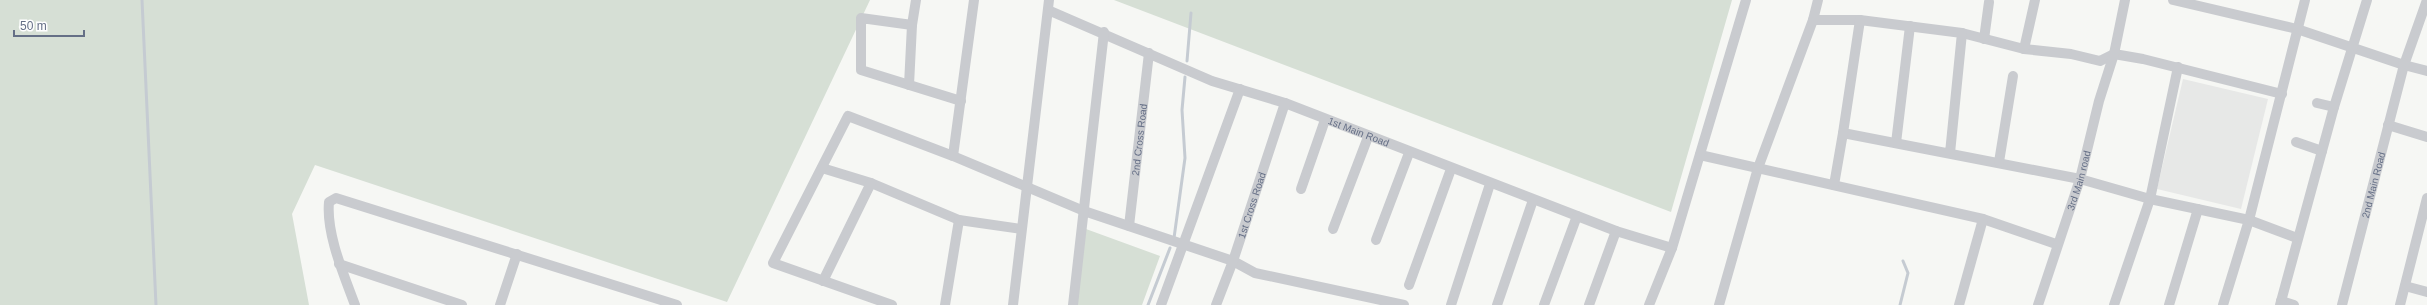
<svg xmlns="http://www.w3.org/2000/svg" width="2427" height="305" viewBox="0 0 2427 305" font-family="Arial,sans-serif">
<rect width="100%" height="100%" fill="#f6f7f4"/>
<!-- built -->
<path fill="#e7e8e7" d="M2183,79L2268,99L2241,209L2157,189Z"/>
<!-- green -->
<path fill="#d6dfd5" d="M0,0H870L727,302L315,165L292,214L309,305H0Z
M1114,0H1732L1671,212Z
M1086,229L1160,256L1142,305H1077Z"/>
<g fill="none" stroke-linecap="round" stroke-linejoin="round">
<!-- stream -->
<path stroke="#c5cbd2" stroke-width="3" d="M142,0L156,305
M1187,61L1191,13
M1174,238L1185,158L1182,110L1185,77
M1148,305L1170,248
M1900,305L1908,273L1903,261"/>
<!-- minor -->
<g stroke="#c9cbcf" stroke-width="10">
<path d="M916,0L912,25L861,18V70L961,101"/>
<path d="M2173,0L2297,29L2404,65L2427,71"/>
<path id="s1" d="M1048,10L1212,81L1285,103L1616,231L1672,248"/>
<path d="M1813,20H1860"/>
<path d="M1962,33L2024,49L2071,54L2100,61L2114,54L2143,59L2282,94"/>
<path d="M1984,39L1989,2"/>
<path d="M2024,49L2035,0"/>
<path d="M909,85L912,25"/>
<path d="M2317,103L2334,107"/>
<path d="M2388,125L2427,137"/>
<path d="M2296,142L2322,151"/>
<path d="M1896,143L1910,26"/>
<path d="M1950,153L1962,33L1860,20L1843,133L2080,179L2150,199L2249,220L2297,238"/>
<path d="M1700,155L1983,219L2056,244"/>
<path d="M953,156L974,0"/>
<path d="M1999,162L2013,76"/>
<path d="M822,168L871,183L959,220L1021,229"/>
<path d="M1834,185L1843,133"/>
<path d="M1301,189L1325,120"/>
<path id="s2" d="M1129,226L1149,53"/>
<path d="M1333,229L1368,137"/>
<path d="M1376,240L1409,153"/>
<path d="M339,264L462,305"/>
<path d="M823,281L871,183"/>
<path d="M1409,285L1451,169"/>
<path d="M2405,286L2427,292"/>
<path d="M2281,301L2294,305"/>
<path d="M355,305C344,275 326,234 329,202L336,198L677,305"/>
<path d="M500,305L517,254"/>
<path d="M892,305L773,263L848,116L953,156L1084,211L1233,261L1255,273L1404,305"/>
<path d="M945,305L959,220"/>
<path d="M1013,305L1049,0"/>
<path d="M1073,305L1104,32"/>
<path d="M1161,305L1240,89"/>
<path id="s3" d="M1216,305L1233,261L1285,103"/>
<path d="M1451,305L1490,184"/>
<path d="M1497,305L1533,200"/>
<path d="M1544,305L1577,216"/>
<path d="M1589,305L1616,231"/>
<path d="M1649,305L1672,248L1746,0"/>
<path d="M1719,305L1758,168L1813,20L1818,0"/>
<path d="M1959,305L1983,219"/>
<path id="s4" d="M2038,305L2080,179L2099,101L2114,54L2125,0"/>
<path d="M2114,305L2150,199L2178,67"/>
<path d="M2169,305L2198,209"/>
<path d="M2223,305L2249,220L2305,0"/>
<path d="M2280,305L2334,107L2367,0"/>
<path id="s5" d="M2342,305L2404,65L2427,0"/>
<path d="M2400,305L2427,198"/>
</g>
</g>
<g text-anchor="middle" stroke-width="4" stroke-linejoin="round" paint-order="stroke">
<!-- street labels -->
<g font-size="10" fill="#656f86" stroke="#fff">
<text dy="4" stroke="none"><textPath href="#s1" startOffset="334">1st Main Road</textPath></text>
<text dy="4" stroke="none"><textPath href="#s2" startOffset="87">2nd Cross Road</textPath></text>
<text dy="4" stroke="none"><textPath href="#s4" startOffset="131">3rd Main road</textPath></text>
<text dy="4" stroke="none"><textPath href="#s5" startOffset="124">2nd Main Road</textPath></text>
<text dy="4" stroke="none"><textPath href="#s3" startOffset="106">1st Cross Road</textPath></text>
</g>
</g>
<!-- scale -->
<path d="M14 30v6h70v-6" fill="none" stroke="#656f86" stroke-width="2"/>
<text x="20" y="30" font-size="12" fill="#656f86" stroke="#ffffff" stroke-width="3" paint-order="stroke">50 m</text>
</svg>
